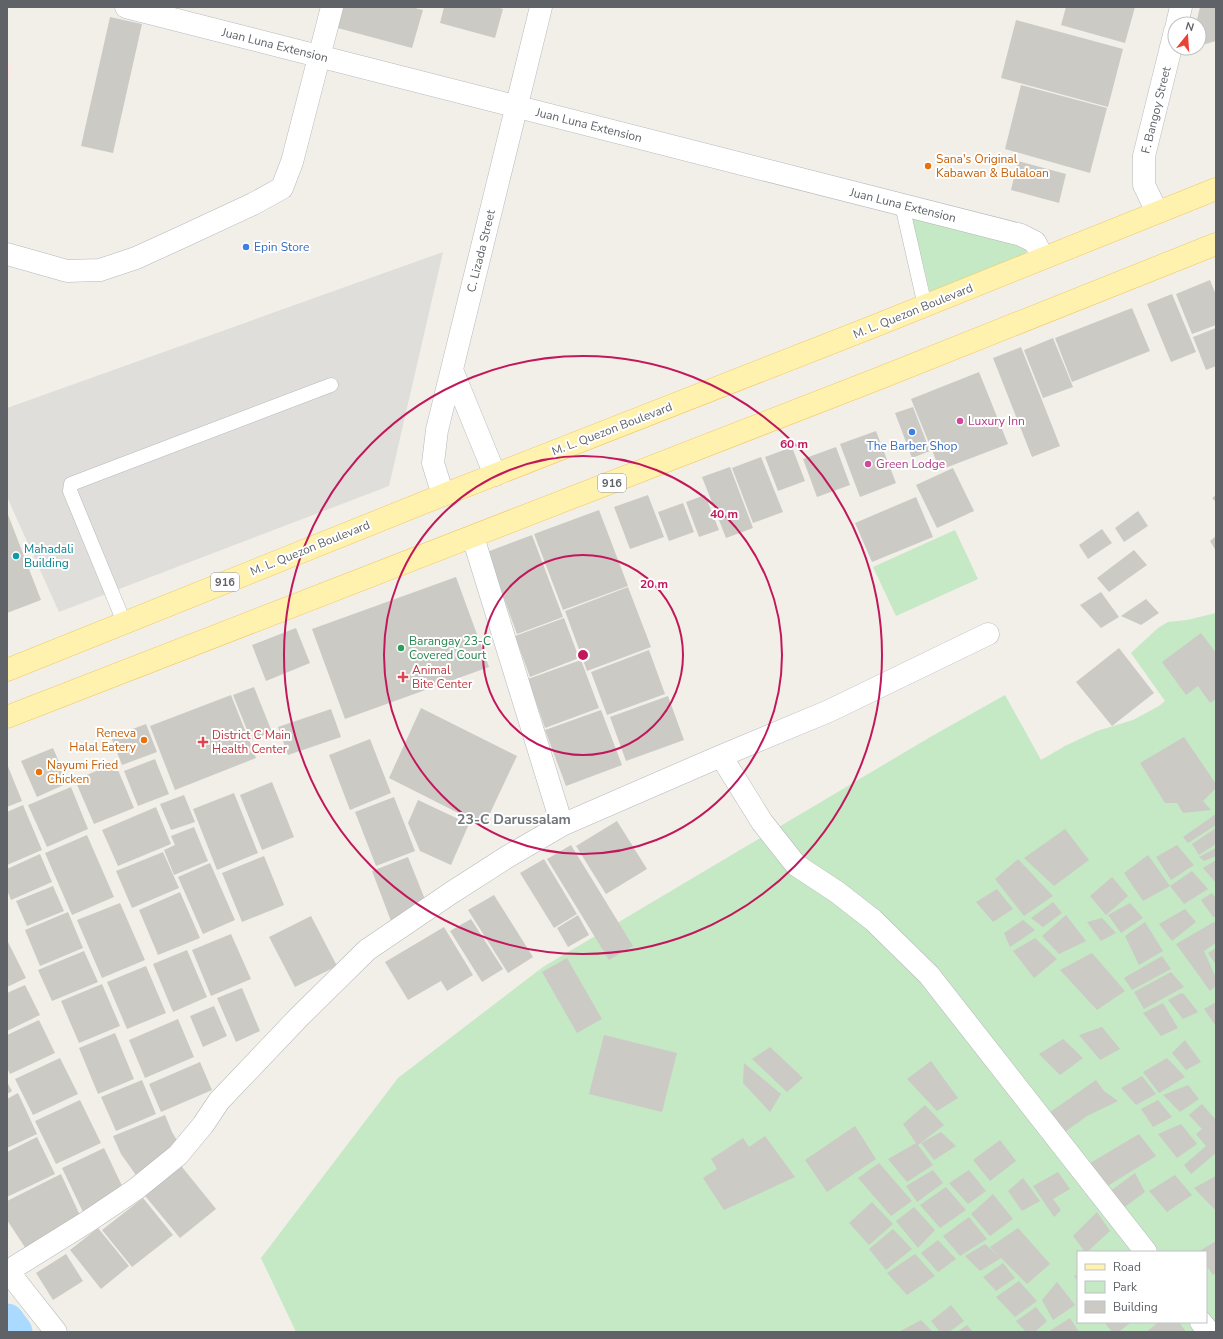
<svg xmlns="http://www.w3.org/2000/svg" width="1223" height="1339" viewBox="0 0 1223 1339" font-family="'Nunito Sans',sans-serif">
<rect width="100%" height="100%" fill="#f1efe8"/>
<!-- industrial -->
<path fill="#e0deda" d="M443,252L389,486L59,612L7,497V408Z"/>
<!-- medical -->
<path fill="#fce8e6" d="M7,63L13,65L7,85Z"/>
<!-- green -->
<path fill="#c5e8c5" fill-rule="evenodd" d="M914,214L1025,245L1027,256L930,293L912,218Z
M955,530L978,579L896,616L873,567Z
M1216,613V1332H296L261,1258L398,1078L543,967L932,736L1005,695L1041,760L1065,746L1097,731L1133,720L1159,706L1165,701L1131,653L1158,628L1168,622L1187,620ZM1078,1252H1206V1322H1078Z"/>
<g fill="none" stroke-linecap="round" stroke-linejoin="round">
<!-- canal -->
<path stroke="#aadaff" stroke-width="35" d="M7,1321L15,1332"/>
</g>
<!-- building -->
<path fill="#cccac5" d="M339,7H411L423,10L412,48L334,27Z
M444,7H496L503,9L495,38L440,23Z
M1066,7H1135L1125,43L1061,25Z
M1200,7H1216V41L1202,45L1199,43V24H1196Z
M110,17L142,24L113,153L81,146Z
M1016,20L1123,49L1108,107L1001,78Z
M1021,85L1107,108L1090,173L1005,149Z
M1018,161L1066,174L1059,203L1011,190Z
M1210,280L1216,295V325L1192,334L1176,294Z
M1172,294L1196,352L1171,362L1147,304Z
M1132,308L1150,351L1072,382L1055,338Z
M1216,328V366L1206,370L1193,337Z
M1053,338L1073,387L1043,398L1024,350Z
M1021,347L1060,446L1032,457L993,358Z
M979,372L1008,444L940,470L911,399Z
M913,407L930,451L912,458L895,413Z
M876,431L896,483L860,497L840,444Z
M792,447L805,481L778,491L765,457Z
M836,447L850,485L817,497L803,459Z
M761,457L783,512L753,523L732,468Z
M730,467L753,528L726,538L702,477Z
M953,468L974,511L937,528L916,485Z
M648,495L664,537L630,549L614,507Z
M705,495L719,530L699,537L686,502Z
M1216,495V502L1212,498Z
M916,497L933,537L872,562L855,523Z
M683,503L694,532L669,541L658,512Z
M599,510L628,586L563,610L534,534Z
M1138,511L1148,526L1124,542L1115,528Z
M7,512L41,600L7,613Z
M1102,529L1112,543L1088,559L1079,545Z
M532,535L563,617L517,634L487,552Z
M1216,536V551L1210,541Z
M1134,550L1147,565L1109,592L1097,578Z
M456,577L489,667L345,719L312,629Z
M628,587L651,647L587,671L565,611Z
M1101,592L1119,617L1101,628L1080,605Z
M1146,599L1159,613L1141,625L1121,616Z
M564,618L579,658L530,677L515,636Z
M296,628L310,663L266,681L252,645Z
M1201,633L1216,653V699L1210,703L1198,686L1186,695L1162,662Z
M1119,648L1154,693L1112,726L1076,682Z
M649,650L665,694L607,715L591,672Z
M581,660L599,708L545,728L528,679Z
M254,687L272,732L251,740L233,695Z
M231,695L256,758L175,790L150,726Z
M668,696L684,740L626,761L610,717Z
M421,708L517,756L484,826L389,778Z
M331,709L341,737L288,755L278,727Z
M601,710L622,765L566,786L545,730Z
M146,724L157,752L122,765L111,737Z
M1184,737L1216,784V788L1203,801L1211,810L1183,813L1177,803H1165L1140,763Z
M370,739L391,793L350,810L329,755Z
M53,748L68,783L37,797L21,761Z
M155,759L169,794L138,806L124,771Z
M115,763L134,808L94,824L75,780Z
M7,764L22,801L7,807Z
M272,782L294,837L262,850L240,795Z
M71,787L88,829L47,847L28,805Z
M234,793L258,853L217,870L193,809Z
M184,795L195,822L171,830L160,804Z
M394,797L415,851L376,866L355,812Z
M418,800L469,824L451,865L420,851L408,823Z
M23,805L42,850L7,865V812Z
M156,807L171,844L118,866L102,830Z
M1216,814V825L1188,843L1183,837Z
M617,821L647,869L606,894L576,846Z
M194,827L208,861L174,875L164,850L175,845L171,836Z
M1216,828V844L1199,855L1192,844Z
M1065,829L1089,860L1054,886L1024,858Z
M87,835L114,897L72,915L45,853Z
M571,845L633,946L609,960L547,859Z
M1177,845L1194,865L1171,880L1156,857Z
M1216,848V856L1204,861L1199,857Z
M163,852L179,888L132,908L116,871Z
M40,854L52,882L11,900L7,890V869Z
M1148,855L1170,886L1143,901L1124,873Z
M264,856L284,905L242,922L222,873Z
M408,857L428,907L391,921L372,871Z
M544,859L577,914L554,928L520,873Z
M1018,859L1053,896L1024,916L995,879Z
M1216,860V883L1203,868Z
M210,863L235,920L203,934L178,877Z
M1192,871L1208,889L1184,904L1170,886Z
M1112,877L1128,896L1106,915L1090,896Z
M53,886L64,911L27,926L16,901Z
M997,889L1013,909L993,922L976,902Z
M180,892L200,938L158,955L139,910Z
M1212,893L1216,898V916L1213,917L1201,900Z
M494,895L533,957L508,973L468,910Z
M1053,902L1062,913L1043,927L1031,918Z
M120,903L145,960L102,978L77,920Z
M1130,903L1143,918L1121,933L1108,915Z
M1185,909L1196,922L1172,941L1159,924Z
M68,912L83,948L40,966L25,930Z
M578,915L589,935L568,947L557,928Z
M1066,915L1086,941L1059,954L1042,936Z
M311,916L337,966L295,987L269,937Z
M1102,918L1116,933L1101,941L1087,922Z
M471,919L503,969L482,982L450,931Z
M1023,920L1035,930L1010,947L1004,933Z
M1145,922L1163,951L1139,965L1125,936Z
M1214,922L1216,924V943L1204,951L1216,978V986L1210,991L1176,944Z
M444,927L473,975L447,991L441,981L408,1000L385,962Z
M231,934L251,979L211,996L192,950Z
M1035,938L1057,959L1034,978L1013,951Z
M7,940L26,978L7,987Z
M1216,948V965L1208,953Z
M187,950L207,997L173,1012L153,964Z
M84,951L98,982L52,1001L38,970Z
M1092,953L1125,991L1097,1010L1060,970Z
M1162,956L1171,969L1132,990L1124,978Z
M567,958L602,1019L577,1033L542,972Z
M146,966L166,1013L127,1029L107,982Z
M1171,972L1184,987L1144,1009L1134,992Z
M102,984L120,1026L79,1043L61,1001Z
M25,985L40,1015L7,1031V993Z
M242,988L260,1031L236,1042L217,998Z
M1181,993L1184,994L1198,1012L1183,1019L1168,1000Z
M1216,1002V1026L1204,1009Z
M1163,1003L1178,1028L1161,1036L1143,1013Z
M214,1006L227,1036L203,1047L190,1016Z
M178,1019L194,1057L145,1078L129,1040Z
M39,1020L55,1053L10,1074L7,1068V1035Z
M1102,1027L1120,1049L1100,1060L1079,1035Z
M115,1033L134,1079L98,1094L79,1048Z
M604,1035L677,1053L662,1112L589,1094Z
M1063,1039L1083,1058L1060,1075L1039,1054Z
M1185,1040L1201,1062L1186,1070L1172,1053Z
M770,1047L803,1078L787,1092L752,1059Z
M60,1058L78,1094L33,1115L15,1079Z
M1167,1058L1185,1077L1159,1093L1143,1072Z
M931,1061L958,1098L937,1111L907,1079Z
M200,1062L212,1090L161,1112L149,1084Z
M744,1063L781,1094L770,1112L743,1083Z
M1142,1076L1156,1094L1136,1105L1121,1088Z
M142,1080L156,1114L116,1131L101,1097Z
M1096,1080L1104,1091L1118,1101L1087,1116L1062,1134L1046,1115Z
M7,1082L12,1091L7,1094Z
M1188,1085L1199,1099L1180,1112L1163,1095Z
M18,1093L37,1134L7,1148V1099Z
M80,1100L101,1143L56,1164L35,1121Z
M1158,1100L1172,1117L1153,1127L1141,1109Z
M1202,1104L1216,1120V1153L1191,1174L1184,1165L1206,1146L1196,1134L1202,1129L1189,1115Z
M925,1105L944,1125L918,1145L933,1165L907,1182L888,1159L916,1143L903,1124Z
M165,1115L172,1132L181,1147L138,1178L121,1154L113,1136Z
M1181,1124L1197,1144L1177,1158L1158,1134Z
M855,1126L876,1159L827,1192L805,1160Z
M941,1132L956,1146L934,1160L921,1143Z
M1139,1134L1156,1156L1106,1187L1087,1165Z
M765,1136L795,1177L724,1210L703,1178L717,1169L711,1159L743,1138L749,1147Z
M37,1137L55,1174L7,1197V1152Z
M1000,1140L1016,1161L990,1181L973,1160Z
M104,1148L125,1192L83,1212L62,1168Z
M178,1162L216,1209L180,1238L141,1191Z
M879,1163L912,1201L891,1216L858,1178Z
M933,1170L943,1183L917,1202L906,1186Z
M969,1170L986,1191L968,1204L949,1183Z
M1058,1172L1070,1189L1053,1199L1061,1210L1054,1217L1033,1186Z
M1135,1173L1145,1192L1122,1209L1109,1192Z
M61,1174L83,1222L26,1249L7,1220V1201Z
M1175,1175L1192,1195L1167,1212L1149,1191Z
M1216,1176V1211L1194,1188Z
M1023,1178L1040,1201L1022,1211L1008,1191Z
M946,1187L966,1210L940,1228L920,1205Z
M993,1194L1013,1219L990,1236L971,1214Z
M143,1198L173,1235L132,1267L102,1230Z
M872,1202L893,1224L869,1245L849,1223Z
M914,1207L935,1230L918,1248L896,1221Z
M1097,1212L1110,1231L1087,1252H1085L1073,1236Z
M969,1217L987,1239L960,1256L943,1236Z
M98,1228L129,1266L101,1289L70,1250Z
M1018,1228L1050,1264L1027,1284L1001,1258L980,1271L965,1256L985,1244L998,1255L990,1247Z
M893,1229L912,1249L886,1270L869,1249Z
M938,1240L956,1259L938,1272L921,1253Z
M1216,1241V1273L1213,1275L1206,1265V1252H1198Z
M66,1254L83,1281L53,1300L36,1273Z
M915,1254L935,1276L907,1295L887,1273Z
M1003,1263L1015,1278L996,1291L983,1277Z
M1078,1274V1281L1074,1276Z
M1019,1281L1037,1301L1015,1317L996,1297Z
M1057,1282L1075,1305L1053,1320L1042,1300Z
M951,1305L964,1321L949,1332H940L931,1321Z
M1036,1307L1047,1321L1035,1332H1026L1016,1321Z
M1070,1318L1079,1332H1048Z
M921,1320L933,1332H899Z
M1104,1322H1131L1119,1332H1112Z
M1159,1322H1179L1186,1332H1146Z
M967,1325L973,1332H957Z"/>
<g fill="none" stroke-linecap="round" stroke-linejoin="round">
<defs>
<path id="service" d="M902,205L925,306
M124,622L70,491L71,484L331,385"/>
<path id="minor" d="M126,7L1021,235L1035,242L1043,258
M7,254L67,271L100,270L136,258L182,237L253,204L282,188L292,162L332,7
M452,370L495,475
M443,495L433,463L437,430L541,7
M473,537L562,825
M721,756L762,822L796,865L837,892L873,920L929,975L1146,1252
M7,1270L56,1332
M8,1271L87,1222L136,1189L178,1155L203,1125L219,1101L299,1017L367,950L451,893L507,857L562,825L721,756L829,711L988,634
M1201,1322L1209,1332"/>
<path id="tertiary" d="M1177,24L1181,7
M1157,212L1144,185V156L1175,31"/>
<path id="primary" d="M7,670L443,495L872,327L1216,189
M7,717L880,378L1216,244"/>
</defs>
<!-- service casing -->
<use href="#service" stroke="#b5b8bc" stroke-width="15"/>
<!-- minor casing -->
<use href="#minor" stroke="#b5b8bc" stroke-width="23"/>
<!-- tertiary casing -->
<use href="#tertiary" stroke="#b5b8bc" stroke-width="23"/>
<!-- primary casing -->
<use href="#primary" stroke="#f2c960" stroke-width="23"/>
<!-- service -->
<use href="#service" stroke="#fff" stroke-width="14"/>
<!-- minor -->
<use href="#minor" stroke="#fff" stroke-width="22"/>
<!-- tertiary -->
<use href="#tertiary" stroke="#fff" stroke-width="22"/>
<!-- primary -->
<use href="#primary" stroke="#fff2af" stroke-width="22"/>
</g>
<!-- distance rings -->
<g fill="none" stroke="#c2185b" stroke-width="2">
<circle cx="583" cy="655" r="100"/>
<circle cx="583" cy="655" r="199"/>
<circle cx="583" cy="655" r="299"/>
</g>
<!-- markers -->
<g fill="#e8710a" stroke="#fff" stroke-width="1.5">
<circle cx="928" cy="166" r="4"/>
<circle cx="144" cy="740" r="4"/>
<circle cx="39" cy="772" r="4"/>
</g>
<g fill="#3f7fe0" stroke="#fff" stroke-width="1.5">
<circle cx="246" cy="247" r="4"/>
<circle cx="912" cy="432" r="4"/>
</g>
<g fill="#d1479c" stroke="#fff" stroke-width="1.5">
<circle cx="960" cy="421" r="4"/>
<circle cx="868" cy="464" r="4"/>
</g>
<circle fill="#0f9aa8" stroke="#fff" stroke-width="1.5" cx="16" cy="556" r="4"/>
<circle fill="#2e9e5b" stroke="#fff" stroke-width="1.5" cx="401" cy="648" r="4"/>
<g fill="#e0444e" stroke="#fff" stroke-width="1.5">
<path d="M401 671h4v4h4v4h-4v4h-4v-4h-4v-4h4z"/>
<path d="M201 736h4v4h4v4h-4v4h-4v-4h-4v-4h4z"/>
</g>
<g text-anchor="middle" stroke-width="4" stroke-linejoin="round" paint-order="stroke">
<!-- shield labels -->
<g fill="#fff" stroke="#8f9295" stroke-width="1">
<rect x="598" y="474" width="28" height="18" rx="3"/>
<rect x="211" y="573" width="28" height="18" rx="3"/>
</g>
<g font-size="11" font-weight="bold" fill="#5f6368">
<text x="612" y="487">916</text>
<text x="225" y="586">916</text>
</g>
<!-- street labels -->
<g font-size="12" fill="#5f6368" stroke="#fff">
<text transform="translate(275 45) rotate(14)" y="4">Juan Luna Extension</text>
<text transform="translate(1156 110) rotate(-76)" y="4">F. Bangoy Street</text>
<text transform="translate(589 125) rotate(14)" y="4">Juan Luna Extension</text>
<text transform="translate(903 205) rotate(14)" y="4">Juan Luna Extension</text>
<text transform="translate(481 251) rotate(-76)" y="4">C. Lizada Street</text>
<text transform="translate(913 311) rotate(-22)" y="4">M. L. Quezon Boulevard</text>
<text transform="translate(612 429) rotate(-21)" y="4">M. L. Quezon Boulevard</text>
<text transform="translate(310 548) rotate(-22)" y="4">M. L. Quezon Boulevard</text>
</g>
<!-- food labels -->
<g font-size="12" fill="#c56008" stroke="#fff" text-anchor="start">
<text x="936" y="163">Sana's Original<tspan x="936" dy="14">Kabawan &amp; Bulaloan</tspan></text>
<text x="136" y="737" text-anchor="end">Reneva<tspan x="136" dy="14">Halal Eatery</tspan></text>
<text x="47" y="769">Nayumi Fried<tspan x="47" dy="14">Chicken</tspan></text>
</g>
<!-- shop labels -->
<g font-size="12" fill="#366cbe" stroke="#fff" text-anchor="start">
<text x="254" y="251">Epin Store</text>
<text x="912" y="450" text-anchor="middle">The Barber Shop</text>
</g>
<!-- hotel labels -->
<g font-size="12" fill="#b23c85" stroke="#fff" text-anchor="start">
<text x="968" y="425">Luxury Inn</text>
<text x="876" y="468">Green Lodge</text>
</g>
<!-- culture labels -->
<g font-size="12" fill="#0d838f" stroke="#fff" text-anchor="start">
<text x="24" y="553">Mahadali<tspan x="24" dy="14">Building</tspan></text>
</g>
<!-- leisure labels -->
<g font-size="12" fill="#27864d" stroke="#fff" text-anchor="start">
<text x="409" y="645">Barangay 23-C<tspan x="409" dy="14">Covered Court</tspan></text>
</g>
<!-- health labels -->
<g font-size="12" fill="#be3a42" stroke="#fff" text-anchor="start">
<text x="412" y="674">Animal<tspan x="412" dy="14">Bite Center</tspan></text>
<text x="212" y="739">District C Main<tspan x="212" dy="14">Health Center</tspan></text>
</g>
<!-- quarter labels -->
<g font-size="14" font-weight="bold" fill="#70757a" stroke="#fff">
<text x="514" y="824">23-C Darussalam</text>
</g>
</g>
<circle cx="583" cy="655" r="6" fill="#c2185b" stroke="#fff" stroke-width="2"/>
<g font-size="12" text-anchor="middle" font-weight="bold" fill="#c2185b" stroke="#fff" stroke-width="4" stroke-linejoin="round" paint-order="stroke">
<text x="794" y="448">60 m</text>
<text x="724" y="518">40 m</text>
<text x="654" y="588">20 m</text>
</g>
<!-- border -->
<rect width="1223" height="1339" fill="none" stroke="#5f6368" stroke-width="16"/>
<!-- legend -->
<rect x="1077" y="1251" width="130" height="72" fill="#ffffff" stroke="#bfc1c3"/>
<rect x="1085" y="1264" width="20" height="6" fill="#fff2af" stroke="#bfc1c3"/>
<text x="1113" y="1271" font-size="12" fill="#5f6368">Road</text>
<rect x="1085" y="1281" width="20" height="12" fill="#c5e8c5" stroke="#bfc1c3"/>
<text x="1113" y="1291" font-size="12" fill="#5f6368">Park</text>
<rect x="1085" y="1301" width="20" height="12" fill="#cccac5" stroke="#bfc1c3"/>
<text x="1113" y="1311" font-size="12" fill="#5f6368">Building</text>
<!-- north arrow -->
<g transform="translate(1187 36) rotate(17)"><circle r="19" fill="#ffffff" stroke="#bfc1c3"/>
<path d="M0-3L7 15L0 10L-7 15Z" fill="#ea4335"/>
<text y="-6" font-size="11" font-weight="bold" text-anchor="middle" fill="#5f6368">N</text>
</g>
</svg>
